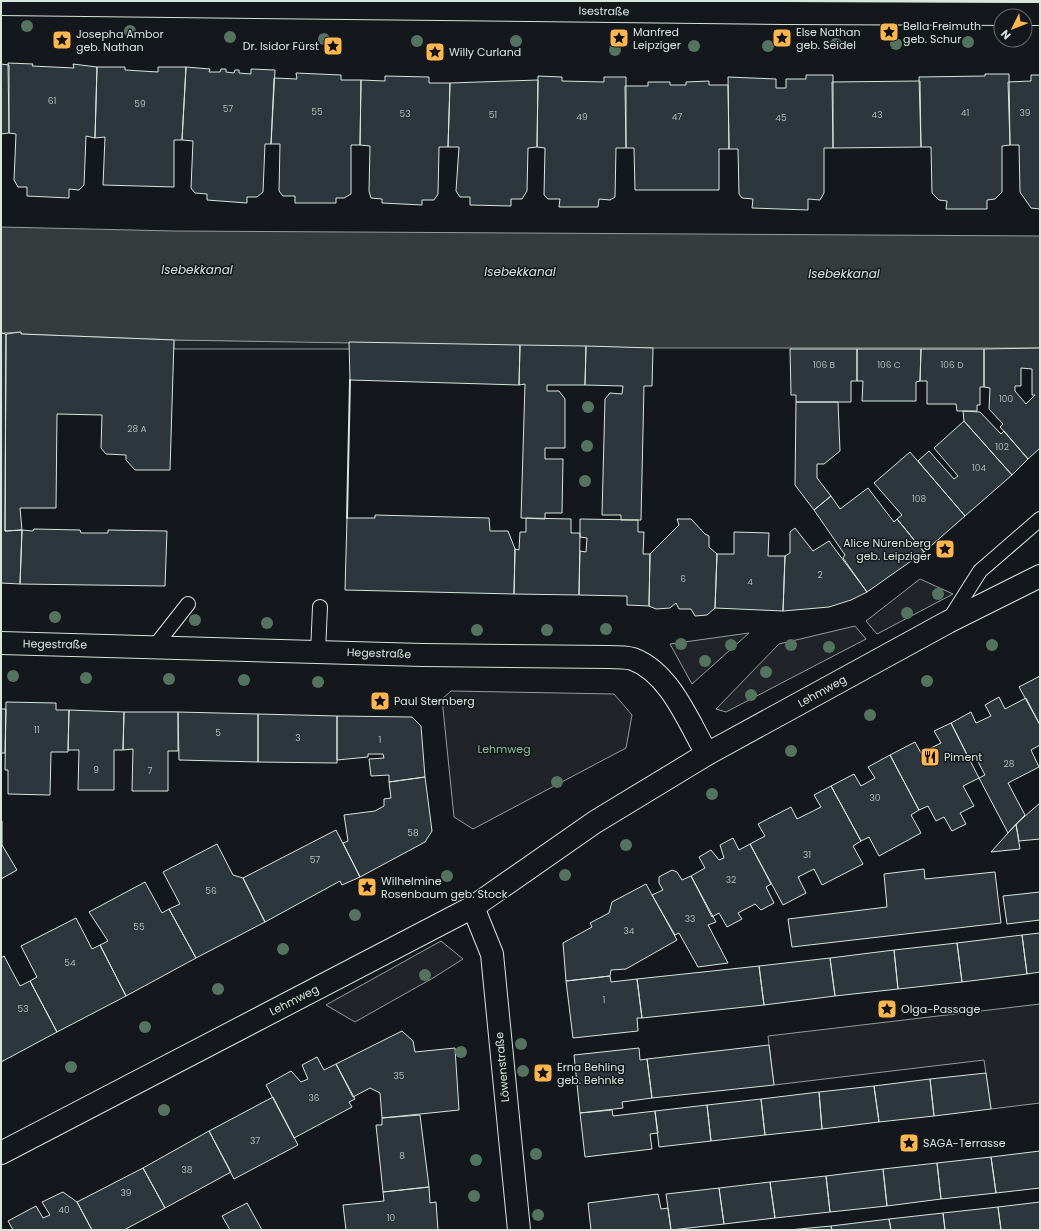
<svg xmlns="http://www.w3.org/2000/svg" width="1041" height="1231" viewBox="0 0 1041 1231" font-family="Poppins,sans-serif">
<rect width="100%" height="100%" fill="#14181c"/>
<!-- green -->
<path fill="#202428" stroke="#939e99" d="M174,340L349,342L350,349H174Z
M920,579L953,594L877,634L866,621Z
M855,626L866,639L726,712L716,709L779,644Z
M749,633L692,684L670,644Z
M451,691L614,694L632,715L626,748L473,829L454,817L442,699Z
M441,941L463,959L433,978L355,1022L326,1005Z
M1040,1004V1103L991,1109L984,1060L774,1085L768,1036Z"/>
<!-- water -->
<path fill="#363b3e" stroke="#939e99" d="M1,227L175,231L1040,236V348H653L174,340L21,334V332L1,333Z"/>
<!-- building -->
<path fill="#2c363c" stroke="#d8e6dc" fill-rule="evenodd" d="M8,63L33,64L32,66L74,68L73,64L97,67L95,138L86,136L84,185L79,190L69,189V198L27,196V187H18L14,180L16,134L9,133Z
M1,64L9,65V133L1,134Z
M97,67H125V70L158,72V67H186L182,140H174V187L103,185L105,137L95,138Z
M186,67L210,69L209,72H220L221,69H226V72L234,73L235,70H239V73L251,74V69L275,70L271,144H265L263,192L257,197H247V203L207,200V194L195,193L191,188L193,141L182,140Z
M296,73L341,75V80H361L360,145H351V194L344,198H336V203H295V196H283L279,191L280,144H271L274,78L297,79Z
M985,74H1009L1010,145L1002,146V192L995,199L987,200V209H946L947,201L939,200L932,193L931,147H921L919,77L985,76Z
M806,75H833V148H824V193L820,200L808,199V210L752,208L753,199L742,198L739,194L738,149H729L728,77L776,79V88H786V79H806Z
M1031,75H1040V209L1031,208L1020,192L1019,145H1010L1008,82L1031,81Z
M385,76L429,77V83H450L448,147H439L438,194L434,200H422V205L382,203V199L371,198L369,191L370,146L360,145L361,80L385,81Z
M538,76L562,77V81L604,82V77H626V148H616L615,197L610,200L599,199L598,207H559L560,199H548L544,195L545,148L537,147Z
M538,80L537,147L528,148L527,191L522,199H511V206L470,205V197H460L456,191L459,147H448L450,83Z
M709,81V85H728L729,149H719V190H635L634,148H626L625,86H648V82H670V85H686V82Z
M920,81L921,147L833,148L832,82Z
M21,332V334L174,340L170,470H135L126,460V455L106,454L101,448L102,415L57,414L56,508H20L22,530L5,531L6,334Z
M1,333L6,334L5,531L22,530L20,584L1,583Z
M349,342L520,345L519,385L350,380Z
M520,345L586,346L585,385H547V391H559L565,399V448H545V459H563L562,513H545V519L521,518L525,384L519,385Z
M586,346L653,348L652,386H644L641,520H621V515H602L605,399L610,393L622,394L623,386L585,385Z
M1040,348V448L1028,459L1000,427L1003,424L989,409L990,388L984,387V349ZM1021,368L1032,369V395H1035L1026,404L1015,391V386H1021Z
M790,349H857V381H851V402H796V395H791Z
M857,349H921L920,381L916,382V401H862L863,381H857Z
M921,349H984V387H980V405H977V411H957L956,404H927V381H920Z
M796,402H838L840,451L824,464H817V478L831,496L814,510L795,485Z
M963,411L980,412L1001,434L1004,431L1028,459L1012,475L964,421Z
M964,421L1012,475L965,516L918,461L929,451L954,479L958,476L934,448Z
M910,452L965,516L924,552L897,519L902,515L874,483Z
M868,488L894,522L897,519L924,552L867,592L843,558L845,555L814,510L831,496L840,509Z
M375,515L489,518L490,531H508L515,549L514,594L345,590L347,518H375Z
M526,518L571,519V533H580L579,595L514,594L515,549L519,550L520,532H526Z
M580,519L638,520V532H644L643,554H650L649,606L627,605V596L579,595L580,551L586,552L587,538L580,537Z
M677,519H691L705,534L709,536V547L717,554L715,608L707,615L695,616L691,609H679L676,603L670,608L656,609L649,606L650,554L679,525Z
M795,528L813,551L829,541L867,592L851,600L829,607L783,611L785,556L790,553V532Z
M34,529L80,530L81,533H108V530L167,531L165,586L20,584L22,530L33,531Z
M734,532L769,533L768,556H785L783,611L715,608L717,554H734Z
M1040,676V725L1019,687Z
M999,697L1005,709L1026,698L1040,725V745L1031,750L1039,767L1008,783L1025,815L1008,833L979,778L985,775L976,758L970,761L951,723L971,712L976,723L991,716L985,705Z
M6,702L56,703V710H69L68,752H51L50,795L8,794V770H5Z
M1,709H6L5,753H1Z
M69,710L124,712L123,750H114V790H78L79,750H68Z
M124,712H178V751H168V791H132L133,749L123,750Z
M178,712L258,714V762L179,760Z
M258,714L337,716V763L258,762Z
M337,716L412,717L421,726L425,777L389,782V775L371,776L369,759L384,758L383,754H368V757L337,760Z
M951,723L979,778L963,786L974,806L960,813L966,824L952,831L944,817L936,821L928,806L919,810L890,755L915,742L921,753L941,743L934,731Z
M890,755L919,810L911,815L921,833L879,856L869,837L861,841L831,786L854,774L861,786L875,778L868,767Z
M425,777L432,831L425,842L360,877L343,843L348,841L344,815L375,811L384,806V799L391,798L389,782Z
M831,786L861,841L853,846L863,864L822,885L814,869L798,877L806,893L783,905L750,844L765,836L758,824L791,807L797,819L821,807L814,795Z
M1040,803V839L1019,841L1016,824Z
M1,821H2V845L17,870L1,879Z
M1016,824L1020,849L991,852L1008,833Z
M336,830L360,877L342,885L340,881L265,922L243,878Z
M733,838L739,850L750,844L771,884L766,887L774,903L761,910L755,904L738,913L742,919L727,927L719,913L712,917L691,876L705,868L699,857L711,850L719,860L724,858L720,845Z
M217,844L233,875L243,878L265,922L196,958L169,909L180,904L163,872Z
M924,869L925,879L995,872L1001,923L792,947L788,919L887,907L884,874Z
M672,870L677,872L682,880L691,876L716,922L708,925L728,963L698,967L679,933L675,935L652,895L663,890L659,883V877Z
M145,882L162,913L169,909L196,958L126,996L100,945L108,941L89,912Z
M646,884L677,940L626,969L611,970L610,976L566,981L563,943L592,927L590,923L609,913L612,902Z
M1040,892V920L1007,924L1003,896Z
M76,918L92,949L100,945L126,996L57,1032L30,981L37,977L21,946Z
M1040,933V972L1027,974L1022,935Z
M1022,935L1027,974L962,982L957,943Z
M957,943L962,982L898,989L894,950Z
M894,950L898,989L835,996L830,958Z
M4,956L20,986L30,981L57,1032L1,1062V958Z
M830,958L835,996L764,1005L759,966Z
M759,966L764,1005L642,1018L637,979Z
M610,976L611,982L637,979L642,1018H637L638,1031L573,1038L566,981Z
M402,1031L413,1041L415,1052L455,1048L459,1110L382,1118L380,1093L370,1088L353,1097L336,1064Z
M769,1045L774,1085L652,1098L647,1059Z
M639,1048L640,1060L647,1059L652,1098L622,1102L623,1108L580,1113L574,1055Z
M317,1057L324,1070L336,1064L355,1099L349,1102L352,1107L294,1138L266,1085L291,1071L301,1082L308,1079L302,1065Z
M986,1073L991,1109L934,1116L930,1079Z
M930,1079L934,1116L879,1122L874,1086Z
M874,1086L879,1122L822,1129L819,1092Z
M819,1092L822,1129L765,1135L761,1099Z
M273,1097L298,1145L234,1179L209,1131Z
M761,1099L765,1135L711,1141L707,1105Z
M707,1105L711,1141L659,1147L655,1111Z
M612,1110L613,1116L655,1111L658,1133L650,1134L652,1149L585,1157L580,1113Z
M420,1115L429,1187L383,1192L376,1125H382V1118Z
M209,1131L231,1172L165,1208L143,1168Z
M1040,1151V1188L996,1193L991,1157Z
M991,1157L996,1193L941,1199L937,1163Z
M937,1163L941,1199L887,1206L883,1169Z
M143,1168L165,1208L124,1230H92L77,1202Z
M883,1169L887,1206L830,1212L826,1176Z
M826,1176L830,1212L775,1218L770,1182Z
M770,1182L775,1218L724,1224L719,1188Z
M429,1187L430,1203L436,1202L438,1230H346L343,1205L384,1201L383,1192Z
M719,1188L724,1224L671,1230L666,1194Z
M63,1192L77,1202L92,1230H13L8,1221L36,1206L43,1218L50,1215L42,1202Z
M658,1194L661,1209L668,1208L671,1230H591L588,1203Z
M1040,1202V1230H1001L998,1207Z
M247,1203L262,1230H230L222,1216Z
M998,1207L1001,1230H945L943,1213Z
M943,1213L945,1230H891L889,1219Z
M889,1219L891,1230H832L831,1226Z
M831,1226L832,1230H789Z"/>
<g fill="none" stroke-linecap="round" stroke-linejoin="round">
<defs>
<path id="lane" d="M949,620L980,571L1040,519
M155,646L188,604
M318,652L320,607"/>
<path id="street" d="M1,4L783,13L1040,14
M1,643L423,655L608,657C616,657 626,657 633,659C670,673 688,721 707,754
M473,907L492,954L519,1230"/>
<path id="secondary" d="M1,1153L473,907L595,822L707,754L948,622L1040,576"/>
</defs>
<!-- lane casing -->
<use href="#lane" stroke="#d8e6dc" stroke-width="16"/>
<!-- street casing -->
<use href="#street" stroke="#d8e6dc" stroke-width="24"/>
<!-- secondary casing -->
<use href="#secondary" stroke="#d8e6dc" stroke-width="24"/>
<!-- lane -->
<use href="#lane" stroke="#14181c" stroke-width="14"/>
<!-- street -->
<use href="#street" stroke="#14181c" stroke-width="22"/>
<!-- secondary -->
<use href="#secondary" stroke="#14181c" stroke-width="22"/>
<!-- wall -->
<path stroke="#d8e6dc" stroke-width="2" d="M347,518L350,380"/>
</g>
<!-- trees -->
<g fill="#55745f">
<circle cx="27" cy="26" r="6"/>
<circle cx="130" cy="31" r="6"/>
<circle cx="230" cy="37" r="6"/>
<circle cx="324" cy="39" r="6"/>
<circle cx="417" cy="41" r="6"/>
<circle cx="516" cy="41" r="6"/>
<circle cx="968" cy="42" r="6"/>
<circle cx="836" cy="44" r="6"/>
<circle cx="896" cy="44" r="6"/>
<circle cx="694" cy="46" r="6"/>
<circle cx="768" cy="46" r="6"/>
<circle cx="615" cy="50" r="6"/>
<circle cx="588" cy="407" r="6"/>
<circle cx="587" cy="446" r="6"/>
<circle cx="585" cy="481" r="6"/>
<circle cx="938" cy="594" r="6"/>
<circle cx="907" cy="613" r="6"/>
<circle cx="55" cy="617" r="6"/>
<circle cx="195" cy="620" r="6"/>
<circle cx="267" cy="623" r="6"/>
<circle cx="606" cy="629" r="6"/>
<circle cx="477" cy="630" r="6"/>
<circle cx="547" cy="630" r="6"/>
<circle cx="681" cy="644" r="6"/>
<circle cx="731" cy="645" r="6"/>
<circle cx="791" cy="645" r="6"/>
<circle cx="992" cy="645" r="6"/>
<circle cx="829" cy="647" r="6"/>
<circle cx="705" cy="661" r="6"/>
<circle cx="766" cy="672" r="6"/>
<circle cx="13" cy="676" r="6"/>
<circle cx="86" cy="678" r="6"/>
<circle cx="169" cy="679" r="6"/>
<circle cx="244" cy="680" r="6"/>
<circle cx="927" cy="681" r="6"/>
<circle cx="318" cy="682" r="6"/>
<circle cx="751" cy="695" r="6"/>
<circle cx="870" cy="715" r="6"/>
<circle cx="791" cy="751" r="6"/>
<circle cx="557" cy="782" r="6"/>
<circle cx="712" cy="794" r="6"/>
<circle cx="626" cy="845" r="6"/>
<circle cx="565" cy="875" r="6"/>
<circle cx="447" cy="876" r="6"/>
<circle cx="355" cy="915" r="6"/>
<circle cx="283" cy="949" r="6"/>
<circle cx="425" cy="975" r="6"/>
<circle cx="218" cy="989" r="6"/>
<circle cx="145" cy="1027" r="6"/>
<circle cx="521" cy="1044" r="6"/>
<circle cx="461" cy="1052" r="6"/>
<circle cx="71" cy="1067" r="6"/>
<circle cx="523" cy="1071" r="6"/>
<circle cx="164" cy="1110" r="6"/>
<circle cx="536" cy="1154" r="6"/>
<circle cx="476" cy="1160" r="6"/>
<circle cx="474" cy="1196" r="6"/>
<circle cx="538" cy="1215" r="6"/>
</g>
<!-- icons -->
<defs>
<symbol id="sight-square" viewBox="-11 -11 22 22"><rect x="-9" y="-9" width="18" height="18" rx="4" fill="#ffb74d" stroke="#14181c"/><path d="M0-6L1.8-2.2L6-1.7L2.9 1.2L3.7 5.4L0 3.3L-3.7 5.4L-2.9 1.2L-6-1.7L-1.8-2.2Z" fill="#111"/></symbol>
<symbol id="restaurant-square" viewBox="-11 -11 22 22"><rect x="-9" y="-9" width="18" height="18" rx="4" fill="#ffb74d" stroke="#14181c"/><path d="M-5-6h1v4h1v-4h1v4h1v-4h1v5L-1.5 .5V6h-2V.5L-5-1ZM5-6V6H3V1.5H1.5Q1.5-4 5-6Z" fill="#111"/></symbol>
</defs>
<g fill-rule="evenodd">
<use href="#sight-square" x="878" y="21" width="22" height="22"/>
<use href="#sight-square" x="608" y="27" width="22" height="22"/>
<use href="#sight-square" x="771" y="27" width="22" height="22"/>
<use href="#sight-square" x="51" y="29" width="22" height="22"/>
<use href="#sight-square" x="322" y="35" width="22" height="22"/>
<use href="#sight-square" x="424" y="41" width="22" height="22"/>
<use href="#sight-square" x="934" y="538" width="22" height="22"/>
<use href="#sight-square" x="369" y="690" width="22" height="22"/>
<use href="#restaurant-square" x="919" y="746" width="22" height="22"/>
<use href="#sight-square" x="356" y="876" width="22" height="22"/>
<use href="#sight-square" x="876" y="998" width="22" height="22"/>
<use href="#sight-square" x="532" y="1062" width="22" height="22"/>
<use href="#sight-square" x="898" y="1132" width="22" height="22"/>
</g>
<g text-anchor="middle" stroke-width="3" stroke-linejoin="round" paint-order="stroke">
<!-- number labels -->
<g font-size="9" fill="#adbab4">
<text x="52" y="104">61</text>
<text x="140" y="107">59</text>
<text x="228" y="112">57</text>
<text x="317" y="115">55</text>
<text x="965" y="116">41</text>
<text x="1025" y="116">39</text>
<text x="405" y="117">53</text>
<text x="493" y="118">51</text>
<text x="877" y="118">43</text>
<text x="582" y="120">49</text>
<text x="677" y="120">47</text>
<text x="781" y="121">45</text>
<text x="824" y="368">106 B</text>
<text x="889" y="368">106 C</text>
<text x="952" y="368">106 D</text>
<text x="1006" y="402">100</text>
<text x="137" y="432">28 A</text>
<text x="1002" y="450">102</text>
<text x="979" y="471">104</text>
<text x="919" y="502">108</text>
<text x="820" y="578">2</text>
<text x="683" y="582">6</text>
<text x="750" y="585">4</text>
<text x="37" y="733">11</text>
<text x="218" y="736">5</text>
<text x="298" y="741">3</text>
<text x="380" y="743">1</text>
<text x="1009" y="767">28</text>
<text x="96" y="773">9</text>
<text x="150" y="774">7</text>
<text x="875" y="801">30</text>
<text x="413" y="836">58</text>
<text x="807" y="858">31</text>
<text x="315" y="863">57</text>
<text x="731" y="883">32</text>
<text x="211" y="894">56</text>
<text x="690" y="922">33</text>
<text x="139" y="930">55</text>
<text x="629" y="934">34</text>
<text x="70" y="966">54</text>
<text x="604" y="1003">1</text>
<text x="23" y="1012">53</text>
<text x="399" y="1079">35</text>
<text x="314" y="1101">36</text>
<text x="255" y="1144">37</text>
<text x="402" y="1159">8</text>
<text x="187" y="1173">38</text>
<text x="126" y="1196">39</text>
<text x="64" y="1213">40</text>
<text x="391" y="1221">10</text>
</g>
<!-- street labels -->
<g font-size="11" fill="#d8e6dc" stroke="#14181c">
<text transform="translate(604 11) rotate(1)" y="4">Isestraße</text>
<text transform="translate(55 644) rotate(1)" y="4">Hegestraße</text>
<text transform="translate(379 653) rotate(2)" y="4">Hegestraße</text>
<text transform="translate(822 691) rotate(-29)" y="4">Lehmweg</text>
<text transform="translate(294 1000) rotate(-27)" y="4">Lehmweg</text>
<text transform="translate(502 1067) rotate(-95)" y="4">Löwenstraße</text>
</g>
<!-- poi labels -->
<g font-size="11" fill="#d8e6dc" stroke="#14181c" text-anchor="start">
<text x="903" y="30">Bella Freimuth<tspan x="903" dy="13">geb. Schur</tspan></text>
<text x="633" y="36">Manfred<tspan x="633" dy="13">Leipziger</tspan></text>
<text x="796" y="36">Else Nathan<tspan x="796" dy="13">geb. Seidel</tspan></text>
<text x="76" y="38">Josepha Ambor<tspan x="76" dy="13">geb. Nathan</tspan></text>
<text x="319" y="50" text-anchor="end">Dr. Isidor Fürst</text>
<text x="449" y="56">Willy Curland</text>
<text x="931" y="547" text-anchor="end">Alice Nürenberg<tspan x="931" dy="13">geb. Leipziger</tspan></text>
<text x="394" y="705">Paul Sternberg</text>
<text x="944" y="761">Piment</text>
<text x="381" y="885">Wilhelmine<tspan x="381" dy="13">Rosenbaum geb. Stock</tspan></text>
<text x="901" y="1013">Olga-Passage</text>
<text x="557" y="1071">Erna Behling<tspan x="557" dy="13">geb. Behnke</tspan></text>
<text x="923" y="1147">SAGA-Terrasse</text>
</g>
<!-- park labels -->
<g font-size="11" fill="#8ac095" stroke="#14181c">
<text x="504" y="753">Lehmweg</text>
</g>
<!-- water labels -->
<g font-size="12" font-style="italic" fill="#d8e6dc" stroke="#14181c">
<text x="197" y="274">Isebekkanal</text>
<text x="520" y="276">Isebekkanal</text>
<text x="844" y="278">Isebekkanal</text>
</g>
</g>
<!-- border -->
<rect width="1041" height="1231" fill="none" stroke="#d8e6dc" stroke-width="4"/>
<!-- north arrow -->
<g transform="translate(1013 28) rotate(227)"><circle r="19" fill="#14181c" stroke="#626a69"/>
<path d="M0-3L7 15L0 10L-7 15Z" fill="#ffb74d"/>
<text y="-6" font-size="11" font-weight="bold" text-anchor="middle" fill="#d8e6dc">N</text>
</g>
</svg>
